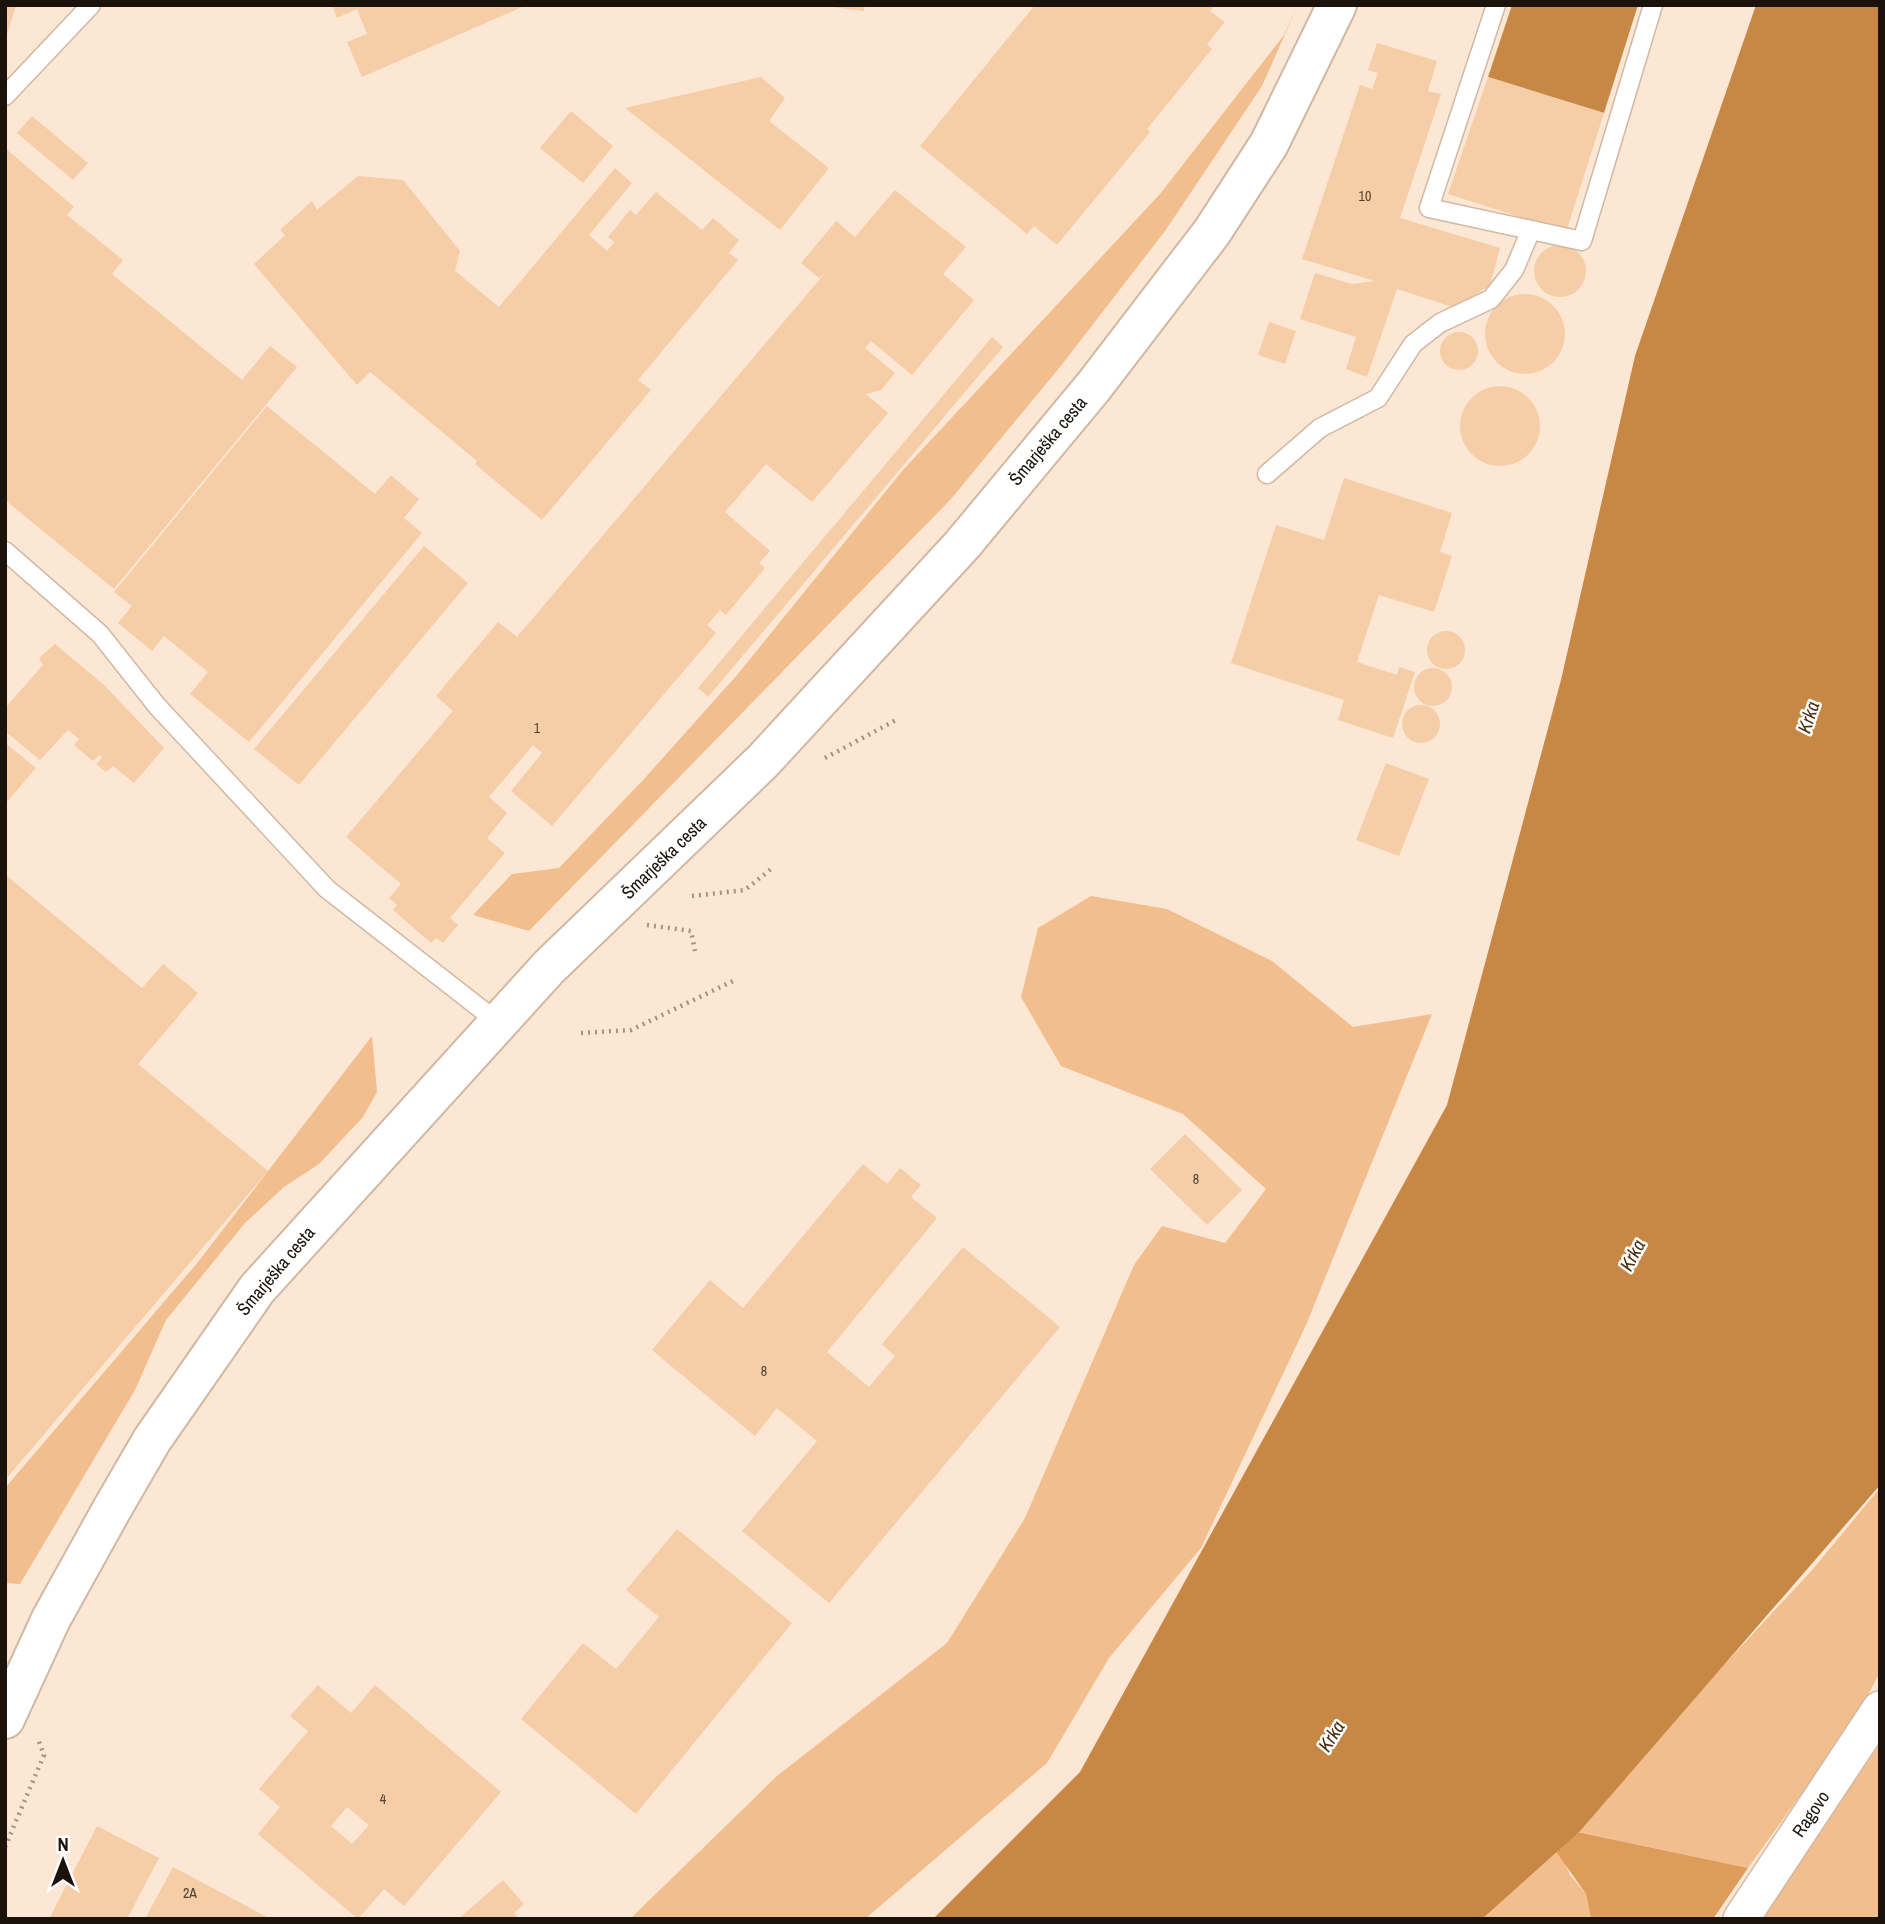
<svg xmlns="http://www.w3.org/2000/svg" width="1885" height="1924" viewBox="0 0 1885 1924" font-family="'Archivo Narrow',sans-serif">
<rect width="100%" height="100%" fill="#fce7d4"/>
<!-- green -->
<path fill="#f2be8e" d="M1298,5L1262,86L1165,231L1060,367L951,499L529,931L473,915L512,874L559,868L644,779L737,675L903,470L1160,194L1284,35Z
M1091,896L1167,909L1272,961L1353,1027L1432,1014L1306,1325L1201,1548L1109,1658L1047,1763L865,1919H630L777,1776L947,1643L1025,1518L1134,1265L1162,1226L1225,1243L1266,1189L1183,1114L1061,1066L1021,997L1038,928Z
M372,1036L377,1092L363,1117L319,1164L284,1187L245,1223L166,1320L135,1390L20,1584L5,1583V1488L198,1262Z
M1880,1488V1672L1857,1716L1748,1868L1550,1826L1570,1875L1586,1894L1591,1919H1438L1712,1678L1813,1569Z
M1880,1744V1919H1760Z"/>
<!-- forest -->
<path fill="#de9c5b" d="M1549,1826L1748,1868L1713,1919H1591L1586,1894L1545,1836Z"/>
<!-- water -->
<path fill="#c78745" d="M1512,5H1638L1604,113L1488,77Z
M1756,5H1880V1485L1580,1831L1482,1919H933L1080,1772L1447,1105L1561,680L1635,356Z"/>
<!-- building -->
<path fill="#f5cda7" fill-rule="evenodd" d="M5,5H16L6,38H5Z
M332,5H521L522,7L362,77L347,42L367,34L357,9L337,18Z
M817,5H865L864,11Z
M1035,5H1215L1210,11L1225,22L1207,44L1212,49L1147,129L1150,132L1057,245L1034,226L1027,234L920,146Z
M1377,43L1437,61L1428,91L1441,94L1400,218L1500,248L1490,285L1456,308L1397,289L1367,377L1346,369L1356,337L1300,319L1315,273L1352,284L1375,281L1302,259L1360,85L1372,89L1378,73L1368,70Z
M761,77L785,98L769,121L829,168L780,230L625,108Z
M1488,77L1604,113L1566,232L1448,194Z
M571,111L613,146L583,183L540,148Z
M32,116L88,163L73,180L17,133Z
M5,148L74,207L67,215L123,260L112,274L242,380L270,346L297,367L114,589L5,500Z
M615,168L632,183L589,235L607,251L614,242L608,237L630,210L636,215L656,192L702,230L713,218L739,240L729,253L738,260L638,380L651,390L542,520L475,464L477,461L370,372L357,385L254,264L285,235L280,230L312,201L317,210L358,176L403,180L460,251L455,271L499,307Z
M895,190L966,247L943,274L974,300L912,375L871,341L865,348L895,373L881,390L866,394L888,413L812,502L766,464L725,512L770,551L759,563L765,568L726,615L720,610L707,625L716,633L552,826L511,791L542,753L533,745L489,797L507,813L487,838L505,853L450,918L458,925L443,943L436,938L431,943L393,910L397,905L389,898L401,884L346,837L453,711L436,696L498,622L517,637L825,273L819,278L801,263L836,221L855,237Z
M1534 271a26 26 0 1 1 52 0a26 26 0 1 1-52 0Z
M1485 334a40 40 0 1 1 80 0a40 40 0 1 1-80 0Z
M1269,322L1296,331L1285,364L1258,355Z
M1440 351a19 19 0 1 1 38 0a19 19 0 1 1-38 0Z
M992,337L1003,347L708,697L698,688Z
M1460 426a40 40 0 1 1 80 0a40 40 0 1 1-80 0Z
M267,406L375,494L391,475L419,499L404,518L422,533L249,742L190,694L208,672L164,636L152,651L118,623L132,606L114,592Z
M1344,478L1452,513L1440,552L1452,556L1434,612L1379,595L1357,662L1397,675L1399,667L1415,672L1393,738L1338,720L1344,700L1231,663L1276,525L1324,540Z
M424,546L468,583L299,785L254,749Z
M1427 650a19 19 0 1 1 38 0a19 19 0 1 1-38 0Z
M55,644L104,685L164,748L134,783L113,766L106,772L96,764L102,758L99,755L93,761L74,745L79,739L68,730L40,760L5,731V708L43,665L39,658Z
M1414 687a19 19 0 1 1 38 0a19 19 0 1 1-38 0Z
M1402 724a19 19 0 1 1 38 0a19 19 0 1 1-38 0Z
M5,743L36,768L5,804Z
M1386,763L1429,779L1399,856L1356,840Z
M7,876L142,988L163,964L198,993L138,1064L268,1171L5,1480Z
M1185,1134L1242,1190L1207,1225L1150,1169Z
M863,1164L887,1184L900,1168L921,1185L911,1197L937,1218L827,1352L869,1387L895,1356L882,1344L963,1247L1060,1327L829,1603L742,1531L817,1441L777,1408L755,1436L652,1350L710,1280L743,1308Z
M677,1529L792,1623L636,1814L521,1719L583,1643L616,1669L659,1617L626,1590Z
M318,1685L351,1713L375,1685L501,1792L404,1906L384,1889L358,1919L258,1834L280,1807L259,1789L308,1731L290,1716ZM347,1807L369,1825L352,1844L331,1826Z
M97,1826L159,1858L127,1919H49Z
M173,1867L271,1919H145Z
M503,1880L524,1904L514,1913L519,1919H458Z"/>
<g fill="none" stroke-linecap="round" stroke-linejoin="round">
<defs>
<path id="service" d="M1496,5L1429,208L1582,241L1653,5
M5,96L91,5
M1267,474L1320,428L1378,398L1413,344L1440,323L1491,299L1514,270L1531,230
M5,551L100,634L157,706L327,889L499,1023"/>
<path id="minor" d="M1741,1919L1880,1709"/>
<path id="tertiary" d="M5,1719L51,1619L112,1509L152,1440L257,1289L549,967L763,761L962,545L1094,386L1212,232L1269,144L1337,5"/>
</defs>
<!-- service casing -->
<use href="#service" stroke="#d1b8a2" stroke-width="21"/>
<!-- minor casing -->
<use href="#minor" stroke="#d1b8a2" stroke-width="38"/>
<!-- tertiary casing -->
<use href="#tertiary" stroke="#d1b8a2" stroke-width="42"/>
<!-- path -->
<path stroke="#a39384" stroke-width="4.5" stroke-dasharray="2 5" stroke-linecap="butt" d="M825,758L898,719
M692,896L745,890L771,869
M647,925L691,931L695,951
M581,1033L631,1030L733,981
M5,1847L44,1755L38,1739"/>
<!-- service -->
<use href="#service" stroke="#fff" stroke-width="18"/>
<!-- minor -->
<use href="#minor" stroke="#fff" stroke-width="35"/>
<!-- tertiary -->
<use href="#tertiary" stroke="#fff" stroke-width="38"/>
</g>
<g text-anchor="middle" stroke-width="5" stroke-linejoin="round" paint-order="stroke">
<!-- number labels -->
<g font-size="14" fill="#524232">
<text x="1365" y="201">10</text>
<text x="537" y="733">1</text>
<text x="1196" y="1184">8</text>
<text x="764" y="1376">8</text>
<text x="383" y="1804">4</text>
<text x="190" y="1898">2A</text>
</g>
<!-- street labels -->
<g font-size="18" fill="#1b130b" stroke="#fff">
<text transform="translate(1048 441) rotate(-50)" y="6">Šmarješka cesta</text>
<text transform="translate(664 858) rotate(-44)" y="6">Šmarješka cesta</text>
<text transform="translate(276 1271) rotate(-50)" y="6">Šmarješka cesta</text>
<text transform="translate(1811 1814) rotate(-56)" y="6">Ragovo</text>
</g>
<!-- water labels -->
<g font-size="19" font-style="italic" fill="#4a2f12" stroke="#fff">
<text transform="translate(1808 717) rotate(-72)" y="7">Krka</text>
<text transform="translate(1632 1255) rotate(-62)" y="7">Krka</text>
<text transform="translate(1331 1736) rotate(-58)" y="7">Krka</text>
</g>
</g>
<!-- border -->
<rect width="1885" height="1924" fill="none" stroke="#1b130b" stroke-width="14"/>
<!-- north arrow -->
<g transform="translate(63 1861)" stroke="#ffffff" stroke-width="5" paint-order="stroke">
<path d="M0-5L12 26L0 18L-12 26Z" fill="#1b130b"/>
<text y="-10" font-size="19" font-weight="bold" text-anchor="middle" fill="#1b130b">N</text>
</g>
</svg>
